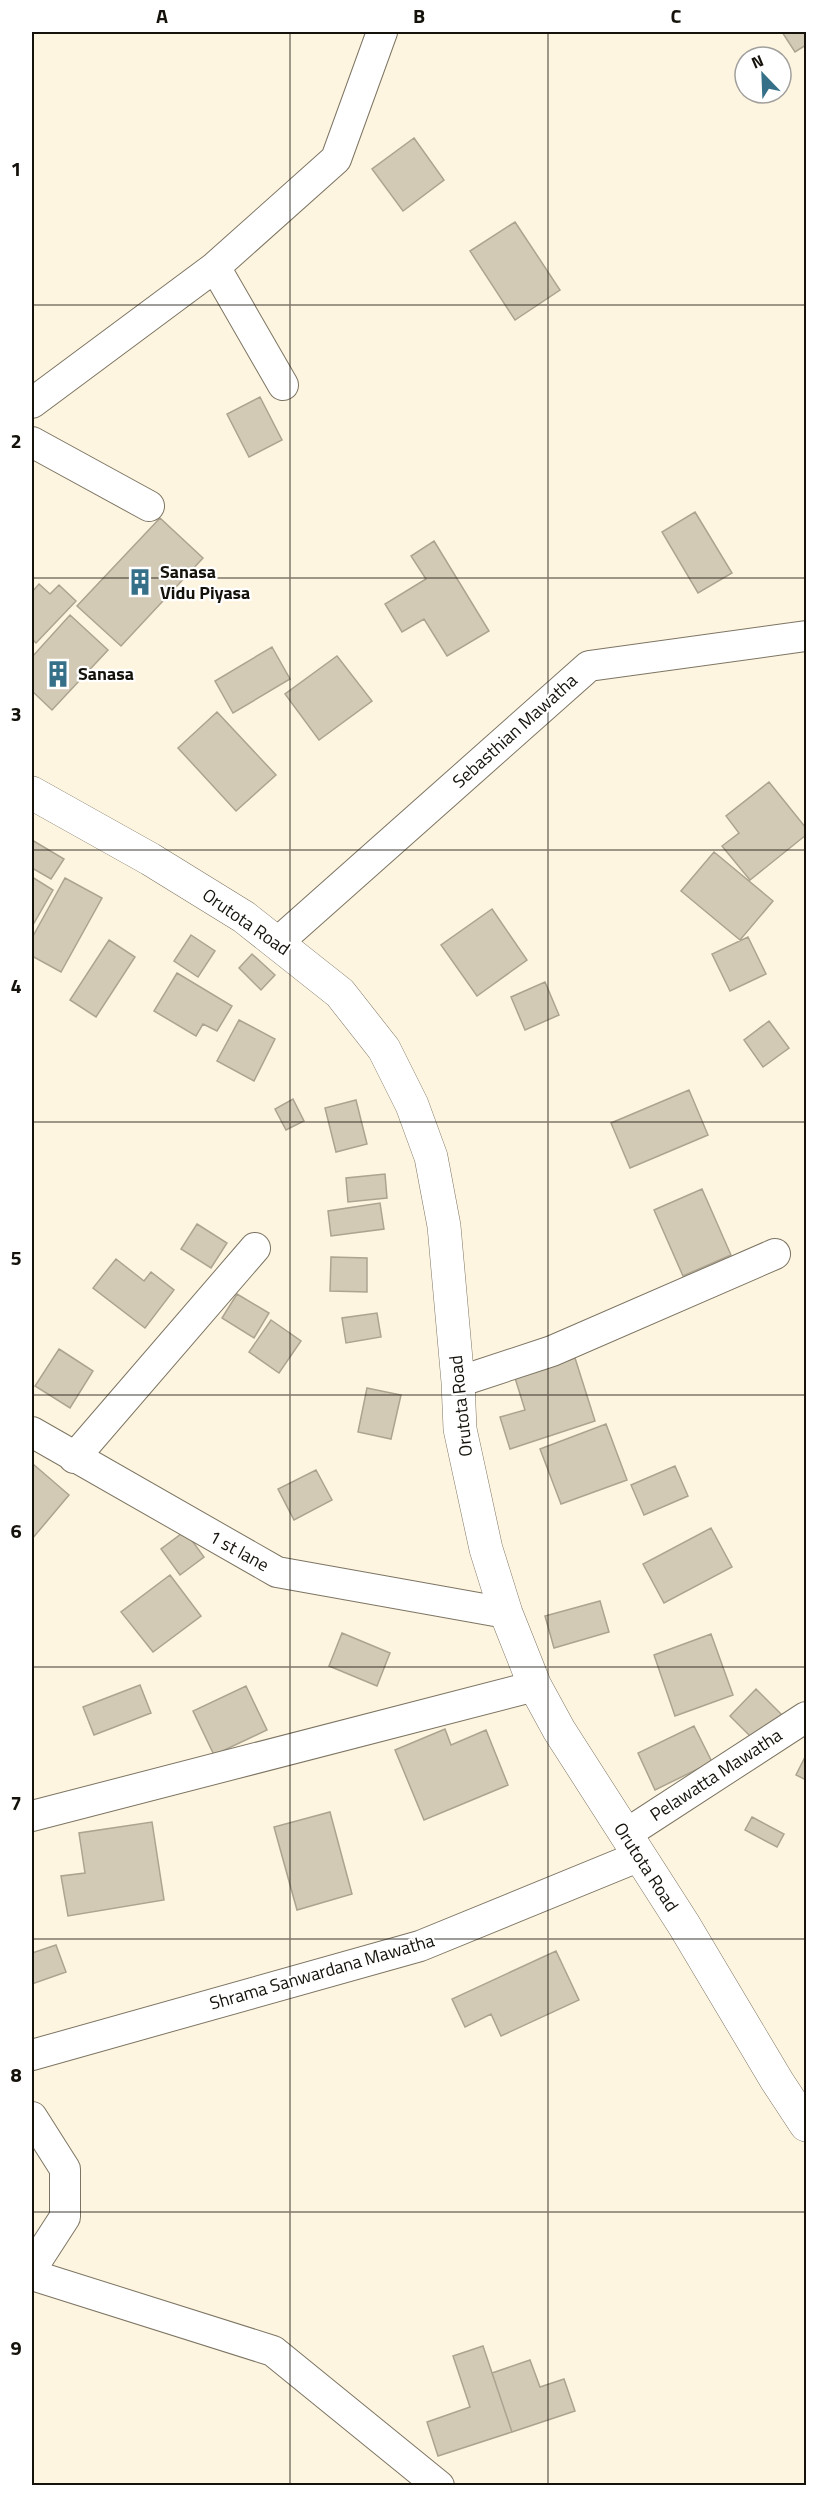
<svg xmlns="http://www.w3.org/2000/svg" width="838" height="2517" viewBox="0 0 838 2517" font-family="'Titillium Web',sans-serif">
<rect width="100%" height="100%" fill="#fef5e0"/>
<!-- building -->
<path fill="#d3cab6" stroke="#aca390" stroke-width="1.5" d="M782,32H806V45L795,52Z
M414,138L444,180L403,211L372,169Z
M515,222L560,290L515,320L470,251Z
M260,397L282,440L249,457L227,414Z
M695,512L732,573L698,593L662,532Z
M160,518L203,558L121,646L77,606Z
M434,541L489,631L447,656L424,619L402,632L385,604L426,579L411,556Z
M39,584L50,594L59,585L76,601L36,643L32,639V592Z
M70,615L108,650L52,710L32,691V657Z
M272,647L290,679L233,713L215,681Z
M337,656L372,701L319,740L285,694Z
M217,712L276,775L236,811L178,748Z
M769,782L806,828V835L750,880L722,846L739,833L726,816Z
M32,840L64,859L51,879L32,868Z
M714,852L773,901L740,940L681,891Z
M32,877L53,890L34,923L32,921Z
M65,878L102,898L61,972L32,956V938Z
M492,909L527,960L477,996L441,945Z
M191,935L215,951L198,977L174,961Z
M748,937L766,974L730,991L712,954Z
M109,940L135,957L96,1017L70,1000Z
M252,954L275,975L261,990L239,968Z
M177,973L232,1006L217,1031L203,1024L196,1036L154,1011Z
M545,982L559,1015L525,1030L511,997Z
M239,1020L275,1039L254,1081L217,1061Z
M769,1021L789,1048L763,1067L744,1040Z
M689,1090L708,1135L630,1168L611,1123Z
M293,1099L304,1121L286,1130L275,1109Z
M356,1100L367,1144L336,1152L325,1108Z
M385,1174L387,1198L348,1202L346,1178Z
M702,1189L731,1255L683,1276L654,1210Z
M380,1203L384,1229L331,1236L328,1211Z
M197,1224L227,1243L211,1268L181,1249Z
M331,1257L367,1258V1292L330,1291Z
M116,1259L144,1281L151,1272L174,1290L145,1328L93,1288Z
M237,1294L269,1313L254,1338L222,1318Z
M377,1313L381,1337L346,1343L342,1318Z
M271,1320L301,1341L279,1373L249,1352Z
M59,1349L93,1371L70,1408L35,1386Z
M575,1358L595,1421L510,1449L500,1417L525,1410L515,1378Z
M367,1388L401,1395L391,1439L358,1432Z
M606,1424L627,1480L561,1504L540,1449Z
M33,1464L69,1495L32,1539V1465Z
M675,1466L688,1496L644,1515L631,1485Z
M316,1470L332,1500L294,1520L278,1489Z
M711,1528L732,1567L664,1603L643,1564Z
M185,1531L204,1557L180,1575L161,1549Z
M170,1575L201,1616L153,1652L121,1612Z
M600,1601L609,1632L554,1648L545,1616Z
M342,1633L390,1653L377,1686L329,1666Z
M711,1634L733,1695L675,1716L654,1655Z
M140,1685L151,1713L94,1735L83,1707Z
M246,1686L267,1730L214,1755L193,1711Z
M756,1689L783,1716L757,1743L730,1716Z
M694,1726L712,1762L655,1790L638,1753Z
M445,1729L451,1745L486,1730L508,1785L424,1820L395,1750Z
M806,1755V1780L796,1775Z
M330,1812L352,1894L297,1910L274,1827Z
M752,1817L784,1834L777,1847L745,1830Z
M152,1822L164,1900L68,1916L61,1876L85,1873L79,1833Z
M56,1945L66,1972L32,1984V1953Z
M556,1951L579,2000L501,2036L491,2014L465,2027L452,1999Z
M483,2346L512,2432L438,2456L427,2422L470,2407L453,2356Z
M530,2360L540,2387L564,2379L575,2411L512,2432L492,2373Z"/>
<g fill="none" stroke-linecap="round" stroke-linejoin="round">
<defs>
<path id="minor" d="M215,267L283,385
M32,403L215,267L336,159L382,32
M32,442L149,506
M277,943L589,666L806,636
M458,1382L552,1351L775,1254
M32,1432L277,1572L506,1613
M74,1458L255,1248
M32,1816L535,1686
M626,1834L806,1717
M32,2055L420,1946L640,1856
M32,2117L65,2169V2217L32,2268
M32,2275L273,2351L439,2486"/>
<path id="primary" d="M32,793L150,859L244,917L340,993L384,1049L412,1105L431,1157L444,1226L458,1382L460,1429L486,1549L506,1613L535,1686L559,1730L684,1925L777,2081L806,2125"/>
</defs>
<!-- minor casing -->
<use href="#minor" stroke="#7d7563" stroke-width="32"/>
<!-- primary casing -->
<use href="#primary" stroke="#7d7563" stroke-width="34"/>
<!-- minor -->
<use href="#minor" stroke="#fff" stroke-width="30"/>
<!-- primary -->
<use href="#primary" stroke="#fff" stroke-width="33"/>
</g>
<!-- grid -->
<path fill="none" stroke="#15120b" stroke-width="1.5" stroke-opacity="0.55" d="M290,32V2486M548,32V2486M32,305H806M32,578H806M32,850H806M32,1122H806M32,1395H806M32,1667H806M32,1939H806M32,2212H806"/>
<!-- icons -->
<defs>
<symbol id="building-bare" viewBox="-9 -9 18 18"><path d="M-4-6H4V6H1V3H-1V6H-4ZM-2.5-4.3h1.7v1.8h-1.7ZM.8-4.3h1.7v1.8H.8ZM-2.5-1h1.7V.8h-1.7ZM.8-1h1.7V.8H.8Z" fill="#357088" stroke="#fff" stroke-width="2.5" paint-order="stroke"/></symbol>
</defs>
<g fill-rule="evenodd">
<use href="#building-bare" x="121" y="563" width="38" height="38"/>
<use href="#building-bare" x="39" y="655" width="38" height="38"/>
</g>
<g text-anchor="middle" stroke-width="4.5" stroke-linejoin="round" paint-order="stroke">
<!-- poi labels -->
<g font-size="18" font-weight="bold" fill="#15120b" stroke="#fff" text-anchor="start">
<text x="160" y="578">Sanasa<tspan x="160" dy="21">Vidu Piyasa</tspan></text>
<text x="78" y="680">Sanasa</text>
</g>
<!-- street labels -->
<g font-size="18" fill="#15120b" stroke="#fff">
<text transform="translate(515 731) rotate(-42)" y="6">Sebasthian Mawatha</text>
<text transform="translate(246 922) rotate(35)" y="6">Orutota Road</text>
<text transform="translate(461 1406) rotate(-96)" y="6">Orutota Road</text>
<text transform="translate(239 1551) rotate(29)" y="6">1 st lane</text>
<text transform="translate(716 1775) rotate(-33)" y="6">Pelawatta Mawatha</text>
<text transform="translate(646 1867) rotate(57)" y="6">Orutota Road</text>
<text transform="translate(322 1972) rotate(-16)" y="6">Shrama Sanwardana Mawatha</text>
</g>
</g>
<!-- border -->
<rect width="838" height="2517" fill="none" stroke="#ffffff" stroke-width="66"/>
<!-- north arrow -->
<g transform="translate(763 75) rotate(337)"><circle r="28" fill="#ffffff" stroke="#a1a09d" stroke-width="1.5"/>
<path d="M0-4.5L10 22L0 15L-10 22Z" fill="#357088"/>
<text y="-9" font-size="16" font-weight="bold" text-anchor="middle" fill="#15120b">N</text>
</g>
<rect x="33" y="33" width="772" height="2451" fill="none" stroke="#15120b" stroke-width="2"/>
<g font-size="20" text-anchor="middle" font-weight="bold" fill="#15120b">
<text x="162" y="23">A</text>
<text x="419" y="23">B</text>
<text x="676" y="23">C</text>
<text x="16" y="176">1</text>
<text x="16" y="448">2</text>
<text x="16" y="721">3</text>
<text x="16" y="993">4</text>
<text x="16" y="1265">5</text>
<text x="16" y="1538">6</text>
<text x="16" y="1810">7</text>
<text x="16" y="2082">8</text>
<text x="16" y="2355">9</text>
</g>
</svg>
